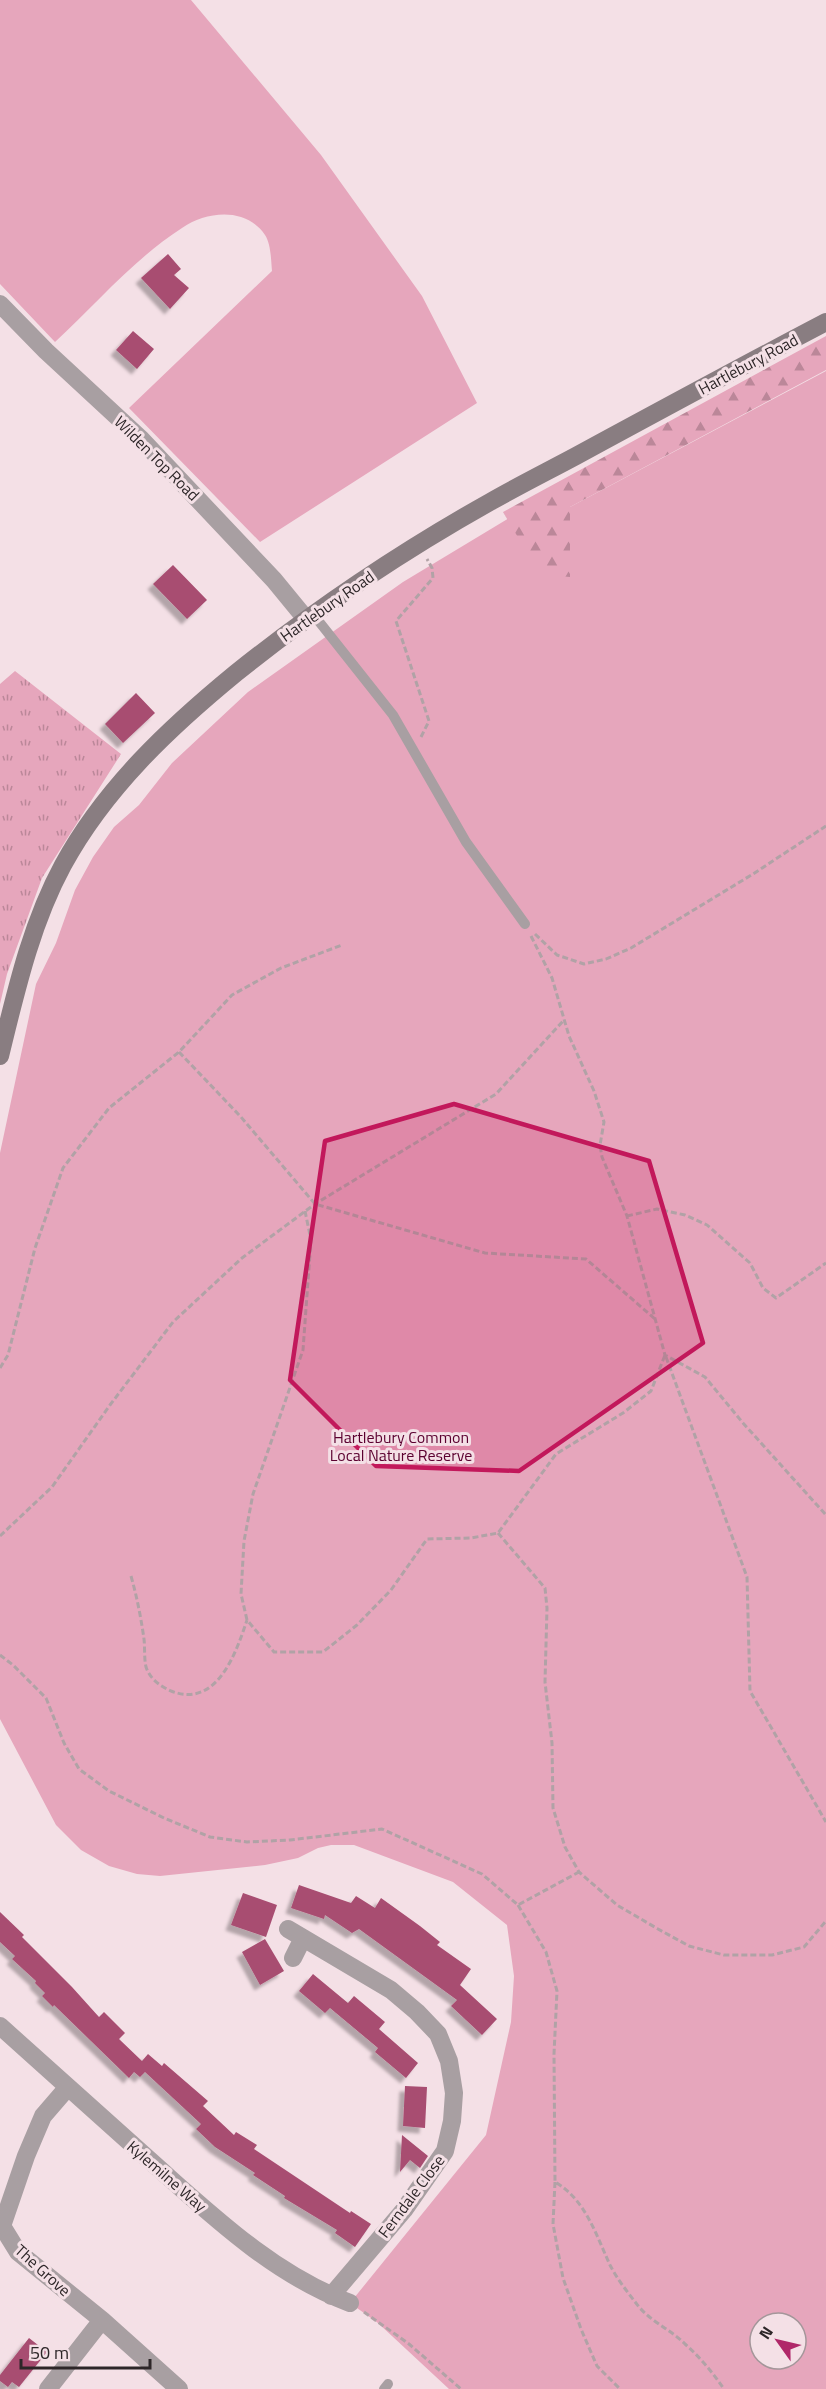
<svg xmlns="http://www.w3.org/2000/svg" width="826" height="2389" viewBox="0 0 826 2389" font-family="'Titillium Web',sans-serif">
<defs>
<pattern id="forest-firs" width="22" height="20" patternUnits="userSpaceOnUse" patternTransform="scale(1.5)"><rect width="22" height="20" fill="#e6a6bc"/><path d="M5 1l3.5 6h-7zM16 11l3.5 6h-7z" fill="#bb8799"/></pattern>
<pattern id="park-tufts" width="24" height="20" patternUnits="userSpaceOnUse" patternTransform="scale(1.5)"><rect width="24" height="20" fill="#e6a6bc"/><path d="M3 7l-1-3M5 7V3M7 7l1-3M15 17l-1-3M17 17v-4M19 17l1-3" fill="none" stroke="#bb8799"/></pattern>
<filter id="shadow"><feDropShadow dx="-5.5" dy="5.5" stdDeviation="1.5" flood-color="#0004"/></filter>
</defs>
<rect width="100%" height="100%" fill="#f4e0e6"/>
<!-- grass -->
<path fill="#e6a6bc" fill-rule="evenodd" d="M0,0H191L321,155L422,296L477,403L260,542L129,408L272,271C271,260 271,244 265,235C246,207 207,211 182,228C135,258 96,304 55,342L0,284Z
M826,371V2389H449L378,2323L350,2303L486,2135L511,2022L514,1976L507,1925L453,1882L354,1845H331L318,1848L298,1858L265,1865L160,1876L137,1874L109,1866L81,1850L56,1825L0,1719V1153L36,984L56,943L75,890L93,857L114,827L139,805L172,763L248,692L403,582L524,509L570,507ZM760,2323H796V2359H760Z"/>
<!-- forest -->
<path fill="url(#forest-firs)" d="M826,336V370L570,507V577L548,575L519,539L503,512Z"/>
<!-- park -->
<path fill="url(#park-tufts)" d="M15,671L121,754L42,878L7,974L0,1004V684Z"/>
<!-- building -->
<path fill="#a84d71" filter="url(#shadow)" d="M168,254L181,269L174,275L189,288L170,309L141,278Z
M133,331L154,349L137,369L116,350Z
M173,565L207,600L187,619L153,584Z
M136,693L155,713L123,743L105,724Z
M299,1885L351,1903L356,1896L375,1908L381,1898L420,1926L440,1942L437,1945L471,1969L460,1985L497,2019L482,2035L451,2006L457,2000L359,1929L352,1933L325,1915L324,1919L291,1908Z
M243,1893L277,1905L266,1937L231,1925Z
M0,1912L24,1935L22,1937L72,1987L99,2017L104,2012L125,2033L119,2039L142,2061L148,2054L162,2066L164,2063L208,2101L203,2106L234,2135L236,2132L257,2145L254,2149L350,2213L351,2211L371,2224L355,2247L335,2233L337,2230L284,2198L285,2196L253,2175L255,2173L215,2147L196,2129L201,2124L145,2072L140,2077L134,2072L129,2078L54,2005L53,2007L42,1996L45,1993L35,1983L36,1981L12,1959L15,1956L0,1942Z
M265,1939L284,1971L260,1985L242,1952Z
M313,1974L348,2003L354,1996L385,2022L379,2029L418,2063L406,2078L375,2052L378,2048L330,2008L325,2013L299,1991Z
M405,2086L427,2087L425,2128L403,2126Z
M402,2135L428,2156L420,2168L410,2160L400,2172Z
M29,2338L47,2352L19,2387L12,2382L8,2387L0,2381V2375Z"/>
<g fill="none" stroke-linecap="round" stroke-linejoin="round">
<!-- path -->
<path stroke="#b1a2a6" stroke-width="3" stroke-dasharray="6 3" stroke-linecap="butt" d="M421,737L429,721L396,621L433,578L432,568L427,559
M535,934L557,955L584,964L606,959L631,948L753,874L826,826
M531,936L552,978L569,1036L594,1091L604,1122L600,1145L602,1157L627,1216L665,1355L705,1377L743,1423L826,1515
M179,1052L241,1117L315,1204L485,1253L586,1259L655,1319
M305,1211L311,1240L303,1350L253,1494L244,1541L241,1594L247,1620L274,1652H323L357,1625L391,1590L427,1539L471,1538L498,1533L556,1454L623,1413L651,1391L665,1355
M627,1216L657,1209L685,1215L707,1225L750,1263L763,1288L776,1298L826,1263
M666,1357L747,1577L750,1691L826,1822
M0,1368L8,1355L35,1248L63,1168L109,1108L179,1052L232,995L281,968L342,945
M498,1533L545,1588L547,1608L545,1682L552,1743L553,1808L565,1847L579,1872L617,1905L658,1929L689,1946L724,1955H772L804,1947L826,1921
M0,1536L52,1487L110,1405L173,1322L242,1258L315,1204L496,1094L564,1020
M131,1576C137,1597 141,1618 144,1639C145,1648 144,1658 146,1667C150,1679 160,1686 171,1691C217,1709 236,1653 247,1620
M0,1655L13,1665L46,1698L64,1743L79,1769L109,1791L164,1818L210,1837L247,1842L290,1840L382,1829L482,1874L518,1905L579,1872
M518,1905L546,1952L557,1991L554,2054L555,2182C586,2200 596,2235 610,2265C617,2279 629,2294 639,2307C652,2322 671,2330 685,2344C700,2357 713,2373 724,2389
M555,2182L553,2224L563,2278L581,2329L597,2366L620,2389
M364,2312L409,2344L461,2389"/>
<!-- lane -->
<path stroke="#a89fa2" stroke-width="10" d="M313,614L393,715L466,842L525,924
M384,2389L388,2384"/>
<!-- street -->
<path stroke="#a89fa2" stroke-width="18" d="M0,304L46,351L140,438L274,580L306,619
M288,1929L391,1990L417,2012L438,2034L449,2061L454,2093L452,2121L445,2151L404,2210L331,2296
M293,1958L303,1938
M0,2026C55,2075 109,2124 164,2173C220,2223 278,2276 350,2303
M68,2087L43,2116L26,2156L2,2226L18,2252L102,2320L179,2389
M48,2389L102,2320"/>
<!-- secondary -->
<path stroke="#897d81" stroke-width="18" d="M0,1056C16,991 31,924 63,865C105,788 169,728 236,673C316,609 401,552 490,502C518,486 548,471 576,456C659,411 742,366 826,322"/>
</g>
<!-- marked area -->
<path fill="#c2185b" fill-opacity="0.2" stroke="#c2185b" stroke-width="4.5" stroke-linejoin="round" d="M454,1104L649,1161L703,1343L519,1471L376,1466L290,1380L325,1141Z"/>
<g text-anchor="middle" stroke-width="6" stroke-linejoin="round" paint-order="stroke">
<!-- street labels -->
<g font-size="16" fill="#2d2628" stroke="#f4e0e6">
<text transform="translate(748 364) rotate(-28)" y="6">Hartlebury Road</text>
<text transform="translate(157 458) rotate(45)" y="6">Wilden Top Road</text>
<text transform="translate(327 606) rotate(-35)" y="6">Hartlebury Road</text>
<text transform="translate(167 2176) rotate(41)" y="6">Kylemilne Way</text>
<text transform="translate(411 2196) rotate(-53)" y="6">Ferndale Close</text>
<text transform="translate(43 2270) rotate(42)" y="6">The Grove</text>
</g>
<!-- park labels -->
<g font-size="16" fill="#5b0030" stroke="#f4e0e6">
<text x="401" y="1443">Hartlebury Common<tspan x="401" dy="18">Local Nature Reserve</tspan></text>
</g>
</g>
<!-- north arrow -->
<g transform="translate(778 2341) rotate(304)"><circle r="28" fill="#f4e0e6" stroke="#a4969a" stroke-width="1.5"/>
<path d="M0-4.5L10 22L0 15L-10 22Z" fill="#b02769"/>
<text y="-9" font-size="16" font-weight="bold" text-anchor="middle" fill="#2d2628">N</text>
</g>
<!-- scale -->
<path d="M21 2359v9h129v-9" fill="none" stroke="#2d2628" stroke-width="3"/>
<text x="30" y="2359" font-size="18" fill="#2d2628" stroke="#f4e0e6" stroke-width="4.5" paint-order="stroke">50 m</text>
</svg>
